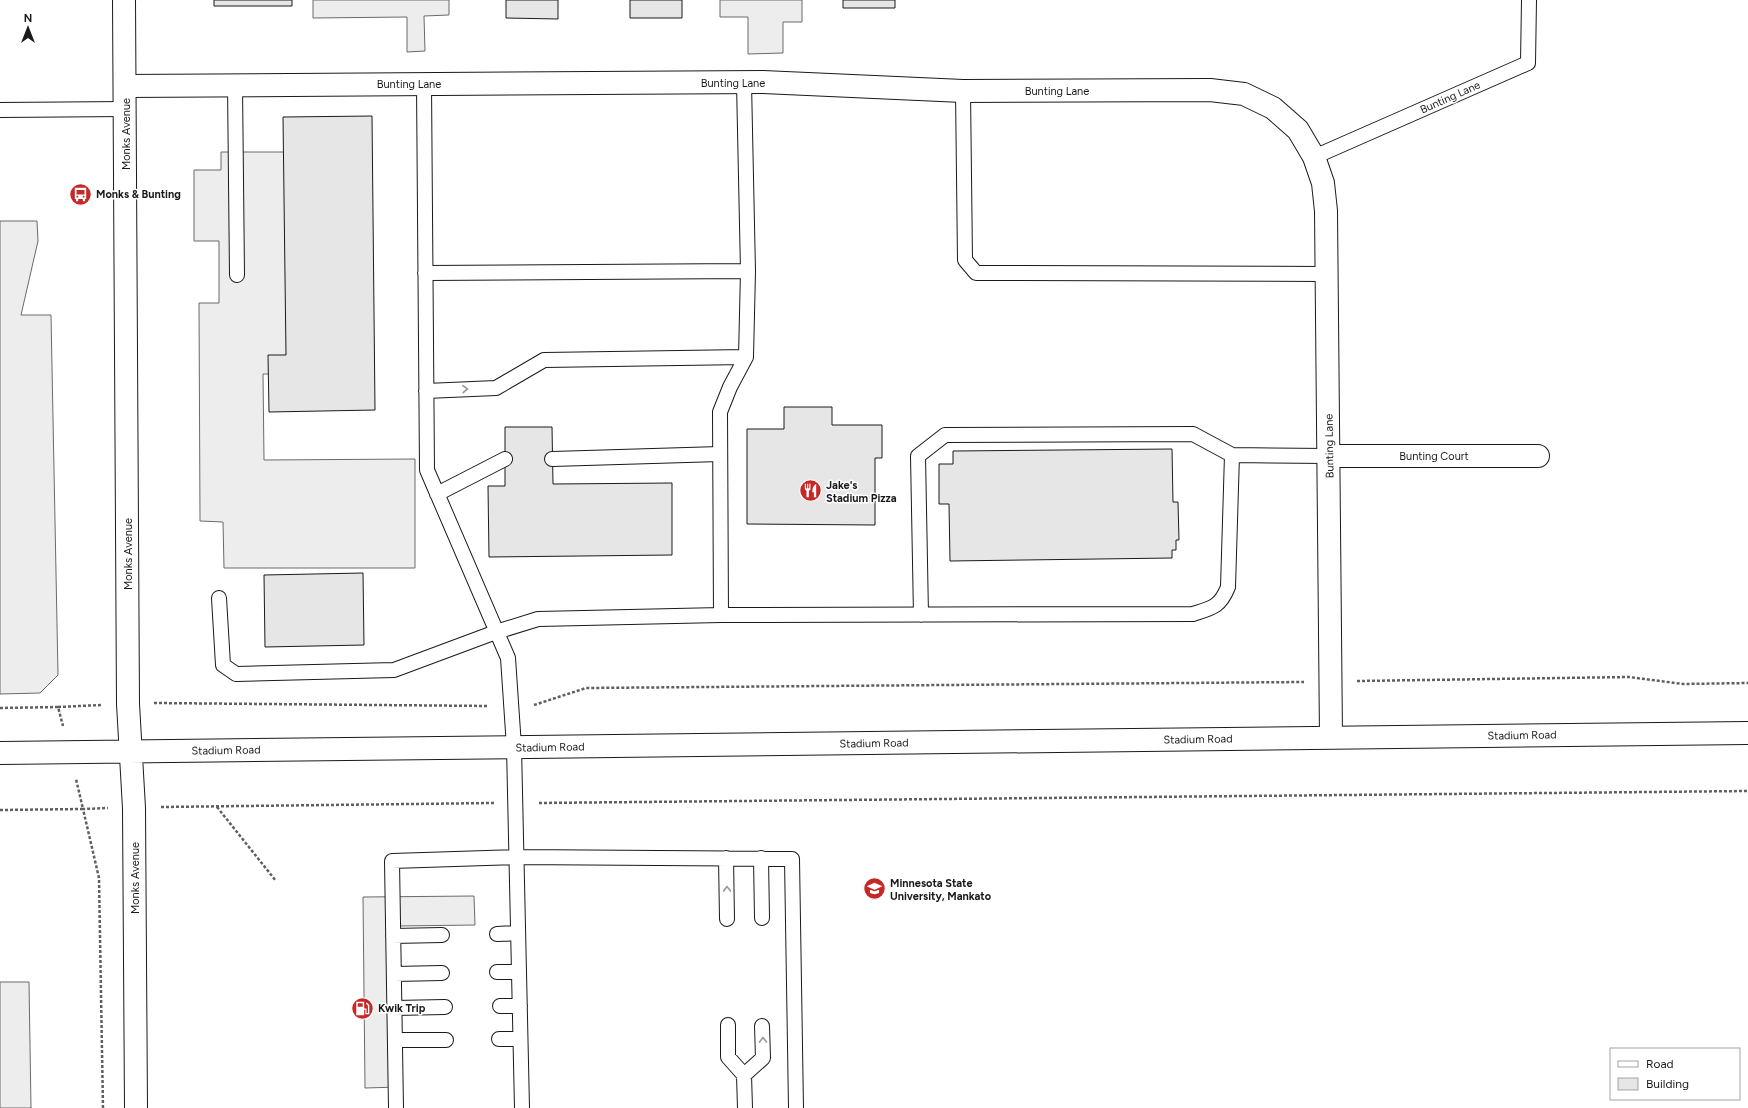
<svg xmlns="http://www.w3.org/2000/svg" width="1748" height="1108" viewBox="0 0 1748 1108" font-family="Figtree,sans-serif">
<rect width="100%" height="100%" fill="#fff"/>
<!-- parking -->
<path fill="#ededed" stroke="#6a6a6a" d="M313,0H449V15L424,16L425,51L407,52V17L313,18Z
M720,0H802V22H783V53L748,54V17H720Z
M221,152H289L290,374H263L264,460L415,459V568H224L223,522L200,521L199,303H219V241H194V170H221Z
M0,221H37L38,241L21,315H51L58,675L40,693L0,694Z
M474,896L475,925L398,926L399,1087L365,1088L363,897Z
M0,982H29L31,1108H0Z"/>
<!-- building -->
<path fill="#e6e6e6" stroke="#1a1a1a" d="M214,0H292V6H214Z
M506,0H558V19L506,18Z
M630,0H682V18H630Z
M843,0H895V8H843Z
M372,116L375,410L269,412L268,355H286L283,117Z
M784,407H832V425H882V458H875V525L747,524V429H784Z
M505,427H552L553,484L672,483V555L489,557L488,486H505Z
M1172,449L1173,502H1178L1179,540H1176V550H1172V558L950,561L949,504H939V464H953V451Z
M363,573L364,645L265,647L264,575Z"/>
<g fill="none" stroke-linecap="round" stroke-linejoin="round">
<defs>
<path id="service" d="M744,83L748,271
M424,84L427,470L508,658L514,747L522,1108
M235,85L237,275
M963,91L965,260L976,273L1327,274
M0,110L126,109
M1314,157L1528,63L1529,0
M426,391L496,388L544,360L746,357
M552,459L720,454
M437,494L505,459
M219,598L223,665L236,674L394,670L496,632L538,619L721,615L720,412L730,387L746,357L748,271L425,273
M721,615L1193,614C1212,608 1220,607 1228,587L1232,455L1329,456
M921,615L918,456L945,435L1193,434L1232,455
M726,858L727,919
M761,858L762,918
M497,934L518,933
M393,936L442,935
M497,972H519
M394,974L442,973
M500,1006H520
M394,1008L445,1007
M728,1025V1057L744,1075L745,1108
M499,1039H520
M395,1040H446
M744,1075L763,1058L762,1026
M396,1108L392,861L516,857L792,859L796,1108"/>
<path id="minor" d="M125,86L763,82L963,91L1210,90L1244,94L1273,108L1298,130L1314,157L1323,183L1326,211L1331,737
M1329,456H1538"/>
<path id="tertiary" d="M124,0L128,704L134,808L136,1108
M0,753L1748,733"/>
</defs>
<!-- service casing -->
<use href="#service" stroke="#1a1a1a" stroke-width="16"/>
<!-- minor casing -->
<use href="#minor" stroke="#1a1a1a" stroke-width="24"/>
<!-- tertiary casing -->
<use href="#tertiary" stroke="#1a1a1a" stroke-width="24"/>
<!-- path -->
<path stroke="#5f5f5f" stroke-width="2.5" stroke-dasharray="3 2" stroke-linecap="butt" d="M1357,681L1629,677L1683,684L1748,683
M154,703L489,706
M534,705L586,688L1304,682
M58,707L101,705
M0,708L58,707L63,726
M539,803L1748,791
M161,807L494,803
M217,807L276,881
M0,810L83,809L76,779
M103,1108L99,878L83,809L108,808"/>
<!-- service -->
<use href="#service" stroke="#fff" stroke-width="14"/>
<!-- minor -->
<use href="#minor" stroke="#fff" stroke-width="22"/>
<!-- tertiary -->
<use href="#tertiary" stroke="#fff" stroke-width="22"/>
</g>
<!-- one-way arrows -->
<defs><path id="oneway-chevron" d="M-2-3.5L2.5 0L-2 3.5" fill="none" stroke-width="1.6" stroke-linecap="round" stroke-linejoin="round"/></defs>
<g stroke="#989898">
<use href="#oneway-chevron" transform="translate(465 389) rotate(-2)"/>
<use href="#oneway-chevron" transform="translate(727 889) rotate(-91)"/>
<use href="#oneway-chevron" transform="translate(763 1040) rotate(-91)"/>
</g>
<!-- icons -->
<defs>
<symbol id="bus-disc" viewBox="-11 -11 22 22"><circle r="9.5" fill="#c62828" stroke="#fff"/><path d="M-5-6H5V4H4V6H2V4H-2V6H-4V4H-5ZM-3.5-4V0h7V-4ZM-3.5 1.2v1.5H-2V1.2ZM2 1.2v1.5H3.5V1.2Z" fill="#fff"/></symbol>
<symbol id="restaurant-disc" viewBox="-11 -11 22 22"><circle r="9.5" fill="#c62828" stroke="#fff"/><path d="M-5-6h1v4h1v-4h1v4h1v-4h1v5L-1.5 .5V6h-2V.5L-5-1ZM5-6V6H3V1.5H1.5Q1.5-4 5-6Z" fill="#fff"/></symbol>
<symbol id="university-disc" viewBox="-11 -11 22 22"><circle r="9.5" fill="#c62828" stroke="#fff"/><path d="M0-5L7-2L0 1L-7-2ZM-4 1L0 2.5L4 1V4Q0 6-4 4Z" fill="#fff"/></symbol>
<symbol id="fuel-disc" viewBox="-11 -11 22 22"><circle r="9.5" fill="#c62828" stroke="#fff"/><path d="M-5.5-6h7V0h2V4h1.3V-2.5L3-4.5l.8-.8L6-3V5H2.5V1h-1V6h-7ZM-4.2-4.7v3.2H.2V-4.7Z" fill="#fff"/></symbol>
</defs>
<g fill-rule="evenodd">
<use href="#bus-disc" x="68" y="182" width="25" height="25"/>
<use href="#restaurant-disc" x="798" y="478" width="25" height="25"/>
<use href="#university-disc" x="862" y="876" width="25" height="25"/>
<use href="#fuel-disc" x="350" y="996" width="25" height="25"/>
</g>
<g text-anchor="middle" stroke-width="3" stroke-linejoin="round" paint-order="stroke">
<!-- street labels -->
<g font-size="11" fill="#1a1a1a" stroke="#fff">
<text x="733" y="87">Bunting Lane</text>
<text x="409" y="88">Bunting Lane</text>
<text x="1057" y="95">Bunting Lane</text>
<text transform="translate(1450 97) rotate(-24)" y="4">Bunting Lane</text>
<text transform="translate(126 134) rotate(-90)" y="4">Monks Avenue</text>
<text transform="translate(1329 446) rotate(-91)" y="4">Bunting Lane</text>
<text x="1434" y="460">Bunting Court</text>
<text transform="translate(128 554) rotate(-90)" y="4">Monks Avenue</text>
<text transform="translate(1522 735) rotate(-1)" y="4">Stadium Road</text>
<text transform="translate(1198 739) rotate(-1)" y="4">Stadium Road</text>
<text transform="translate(874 743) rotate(-1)" y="4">Stadium Road</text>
<text transform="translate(550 747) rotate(-1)" y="4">Stadium Road</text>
<text transform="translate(226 750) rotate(-1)" y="4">Stadium Road</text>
<text transform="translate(135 878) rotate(-90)" y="4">Monks Avenue</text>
</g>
<!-- poi labels -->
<g font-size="11" font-weight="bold" fill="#1a1a1a" stroke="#fff" text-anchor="start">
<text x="96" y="198">Monks &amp; Bunting</text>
<text x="826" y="489">Jake's<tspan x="826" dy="13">Stadium Pizza</tspan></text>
<text x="890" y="887">Minnesota State<tspan x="890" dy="13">University, Mankato</tspan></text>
<text x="378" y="1012">Kwik Trip</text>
</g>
</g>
<!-- legend -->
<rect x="1610" y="1048" width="130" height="52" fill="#ffffff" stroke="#a3a3a3"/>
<rect x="1618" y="1061" width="20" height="6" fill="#ffffff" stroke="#a3a3a3"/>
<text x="1646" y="1068" font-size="12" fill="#1a1a1a">Road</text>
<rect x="1618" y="1078" width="20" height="12" fill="#e6e6e6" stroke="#a3a3a3"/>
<text x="1646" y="1088" font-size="12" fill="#1a1a1a">Building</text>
<!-- north arrow -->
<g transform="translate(28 28)" stroke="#ffffff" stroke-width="3" paint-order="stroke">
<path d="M0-3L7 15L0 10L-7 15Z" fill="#1a1a1a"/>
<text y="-6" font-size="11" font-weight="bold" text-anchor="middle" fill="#1a1a1a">N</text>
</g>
</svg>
